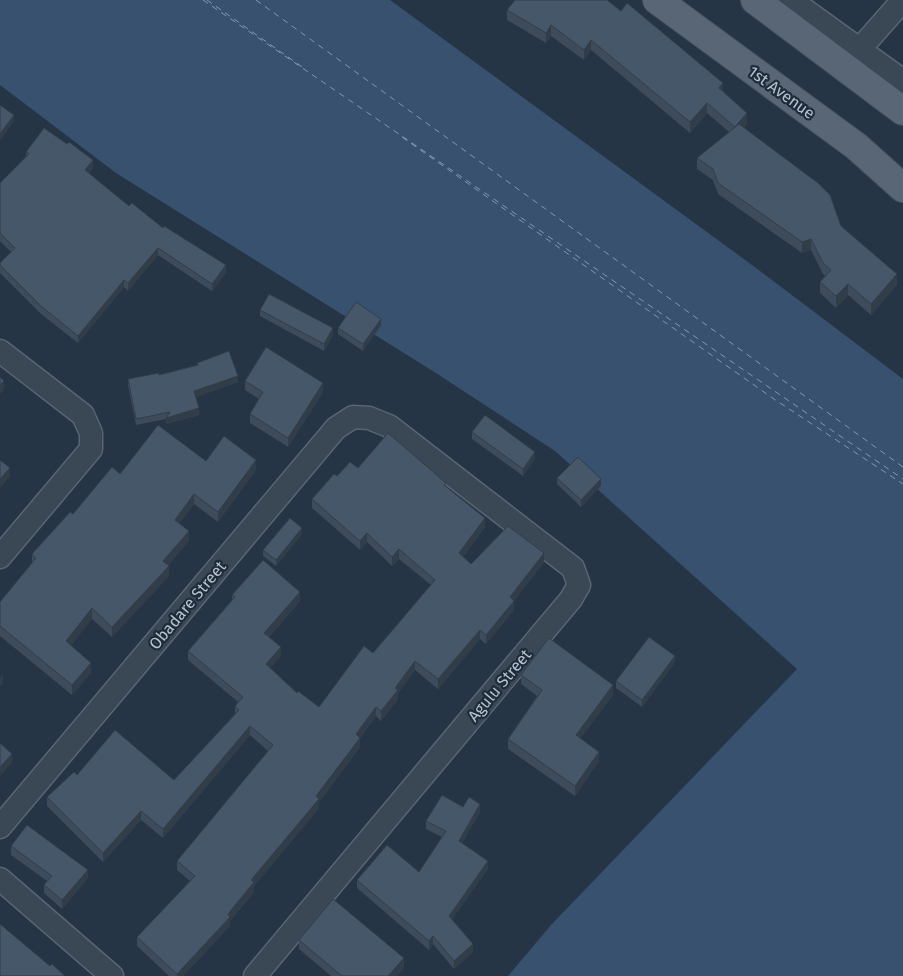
<svg xmlns="http://www.w3.org/2000/svg" width="903" height="976" viewBox="0 0 903 976" font-family="'Fira Sans',sans-serif">
<rect width="100%" height="100%" fill="#253546"/>
<!-- water -->
<path fill="#37516e" d="M0,0H390L752,265L903,379V976H508L551,925L797,669L555,451L439,375L116,173L0,85Z"/>
<g fill="none" stroke-linecap="round" stroke-linejoin="round">
<!-- ferry -->
<path stroke="#7c99b8" stroke-width="1" stroke-dasharray="6 5" stroke-linecap="butt" d="M203,0L903,479
M207,0L305,69
M256,0L903,467
M402,137L771,397L903,484"/>
<defs>
<path id="minor" d="M791,0L903,81
M859,50L903,0
M0,351L83,415L91,433V449L0,557
M0,827L336,428L353,417L369,418L389,426L573,568L579,585L571,599L255,976
M0,879L112,976"/>
<path id="major" d="M657,0L856,146L903,188
M755,0L903,111"/>
</defs>
<!-- minor casing -->
<use href="#minor" stroke="#596572" stroke-width="25"/>
<!-- major casing -->
<use href="#major" stroke="#44505e" stroke-width="30"/>
<!-- minor -->
<use href="#minor" stroke="#3a4755" stroke-width="22"/>
<!-- major -->
<use href="#major" stroke="#586675" stroke-width="28"/>
</g>
<!-- wall -->
<path fill="#3d4b5b" d="M515,0L723,91L747,124L744,127L841,226L897,285L871,315L848,295L836,308L820,293V282L825,276L823,274L811,250L802,253L718,194L713,180L697,169V158L729,132L707,113L690,133L591,50L584,60L551,36L546,43L507,20V10Z
M26,152L93,168L89,173L129,206L163,228L226,273L212,291L158,255L128,291L124,287L78,343L41,314L0,273V263L11,252L0,241V183L26,156Z
M260,310L333,335L324,351L260,316Z
M381,325L363,351L338,334V328Z
M197,363L238,382L196,397L199,415L166,424V419L136,425L128,386V379L159,375L197,365Z
M245,381L323,392L288,447L250,423V414L259,399L245,390Z
M472,432L535,459L523,476L472,439Z
M206,461L256,470L218,522L194,504L179,523L189,541L168,565L169,576L112,637L92,619L71,645L91,673L72,695L0,636V602L32,563V554L73,514L120,474Z
M358,468L446,486L485,527L463,557L471,564L544,562L514,601V610L486,644L480,639L438,689L415,670L398,693V699L381,721L376,716L360,738V747L319,802V808L254,886V892L230,921V926L183,976H169L137,946V937L190,881L177,870V861L268,751L250,735L163,838L141,820L103,862L47,806V797L77,775L174,780L235,714V706L238,702L188,660V651L232,600V595L300,601L269,637L281,656L270,668L297,693L319,707L373,653L431,585L399,559L392,566L367,542L360,550L312,508V499L337,476Z
M557,478L601,486L581,507L557,484Z
M302,534L276,566L263,556V550Z
M675,662L642,707L616,688V681Z
M521,675L613,695L580,739L599,761L575,796L508,749V739L537,696L521,684Z
M463,807L480,812L462,843L488,869L452,919L473,952L454,969L433,944L429,950L357,888V880L419,872L442,837L426,829V821Z
M11,846L88,878L62,909L44,893V885L47,881L11,855Z
M299,940L404,968L397,976H331L299,949Z"/>
<!-- shaded-wall -->
<path fill="#323d4a" d="M551,25V36L546,43V33Z
M591,40V50L584,60V50Z
M723,83V94L719,88Z
M707,103V113L690,133V122Z
M747,113V124L735,137V127Z
M14,115V121L0,141V134Z
M93,160V168L85,178V170Z
M811,239V250L802,253V242Z
M158,248V255L128,291V283Z
M226,265V273L212,291V284Z
M897,274V285L871,315V304Z
M124,280V287L78,343V336Z
M848,284V295L836,308V296Z
M381,319V325L363,351V344Z
M333,328V335L324,351V344Z
M238,376V382L194,398V391Z
M4,381V390L0,394V385Z
M323,383V392L288,447V438Z
M199,408V415L166,424V418Z
M535,452V459L523,476V469Z
M256,460V470L218,522V512Z
M10,468V477L0,488V479Z
M601,479V486L581,507V500Z
M194,494V504L175,530V520Z
M485,518V527L459,562V553Z
M302,528V534L276,566V560Z
M189,531V541L163,572V561Z
M367,533V542L360,550V541Z
M399,549V559L392,566V557Z
M544,553V562L510,606V597Z
M169,566V576L112,637V627Z
M300,592V601L264,642V633Z
M514,601V610L486,644V635Z
M92,608V619L66,651V641Z
M480,630V639L438,689V679Z
M281,647V656L266,673V664Z
M675,656V662L642,707V700Z
M415,661V670L398,693V699L381,721V711L395,688Z
M91,663V673L72,695V685Z
M3,675V684L0,686V677Z
M613,685V695L576,745V735Z
M376,707V716L356,743V734Z
M250,726V735L163,838V829Z
M360,738V747L319,802V808L254,886V892L230,921V926L183,976H177V974L228,914L251,880Z
M599,752V761L575,796V786Z
M12,754V763L0,776V767Z
M480,804V812L459,849V841Z
M141,811V820L103,862V853Z
M488,861V869L449,924V916Z
M88,870V878L62,909V900Z
M433,936V944L429,950V941Z
M473,944V952L454,969V961Z
M404,958V968L397,976H388Z"/>
<!-- building -->
<path fill="#47576a" stroke="#323d4a" d="M515,0H607L621,11L627,3L723,83L719,88L747,113L735,127L707,103L690,122L591,40L584,50L551,25L546,33L507,10Z
M0,105L14,115L0,134Z
M739,124L818,183L830,195L841,226L897,274L871,304L848,284L836,296L820,282L831,270L823,263L811,239L802,242L718,183L713,169L697,158Z
M44,128L67,144L69,142L93,160L85,170L129,206L132,203L163,228L164,226L226,265L212,284L158,248L128,283L124,280L78,336L41,306L0,265V263L15,248L0,233V183L29,154L26,152Z
M269,294L333,328L324,344L260,310Z
M356,302L381,319L363,344L338,328Z
M266,347L323,383L288,438L250,414L263,392L245,381Z
M229,351L238,376L194,391L199,408L166,418L170,412L136,419L128,379L159,373V375L198,365L197,363Z
M0,377L4,381L0,385Z
M485,415L535,452L523,469L472,432Z
M158,425L206,461L224,436L256,460L218,512L194,494L175,520L189,531L163,561L169,566L112,627L92,608L66,641L91,663L72,685L0,626V602L36,558L32,554L70,512L73,514L112,467L120,474Z
M388,433L446,483L444,485L485,518L459,553L471,564L508,526L544,553L510,597L514,601L486,635L480,630L438,679L415,661L395,688L398,690L381,711L376,707L356,734L360,738L316,796L319,799L251,880L254,882L228,914L230,917L177,974L137,937L195,876L177,861L273,745L250,726L163,829L141,811L103,853L47,797L74,772L77,775L115,730L174,780L239,710L235,706L243,697L188,651L235,597L232,595L263,560L300,592L264,633L281,647L266,664L297,693L298,691L319,707L364,646L373,653L435,580L399,549L392,557L367,533L360,541L312,499L334,474L337,476L350,462L358,468Z
M578,457L601,479L581,500L557,478Z
M0,460L10,468L0,479Z
M290,518L302,528L276,560L263,550Z
M649,637L675,656L642,700L616,681Z
M549,638L613,685L576,735L599,752L575,786L508,739L542,690L521,675Z
M0,743L12,754L0,767Z
M442,795L463,807L469,797L480,804L459,841L488,861L449,916L473,944L454,961L433,936L429,941L357,880L387,845L419,872L446,831L426,821Z
M27,825L88,870L62,900L44,885L52,876L11,846Z
M333,899L404,958L388,976H342L299,940Z
M0,924L50,966L52,964L65,976H0Z"/>
<g text-anchor="middle" stroke-width="4.5" stroke-linejoin="round" paint-order="stroke">
<!-- street labels -->
<g font-size="16" fill="#b8c2ce" stroke="#1e2c3b">
<text transform="translate(782 92) rotate(36)" y="6">1st Avenue</text>
<text transform="translate(187 605) rotate(-50)" y="6">Obadare Street</text>
<text transform="translate(499 685) rotate(-50)" y="6">Agulu Street</text>
</g>
</g>
</svg>
